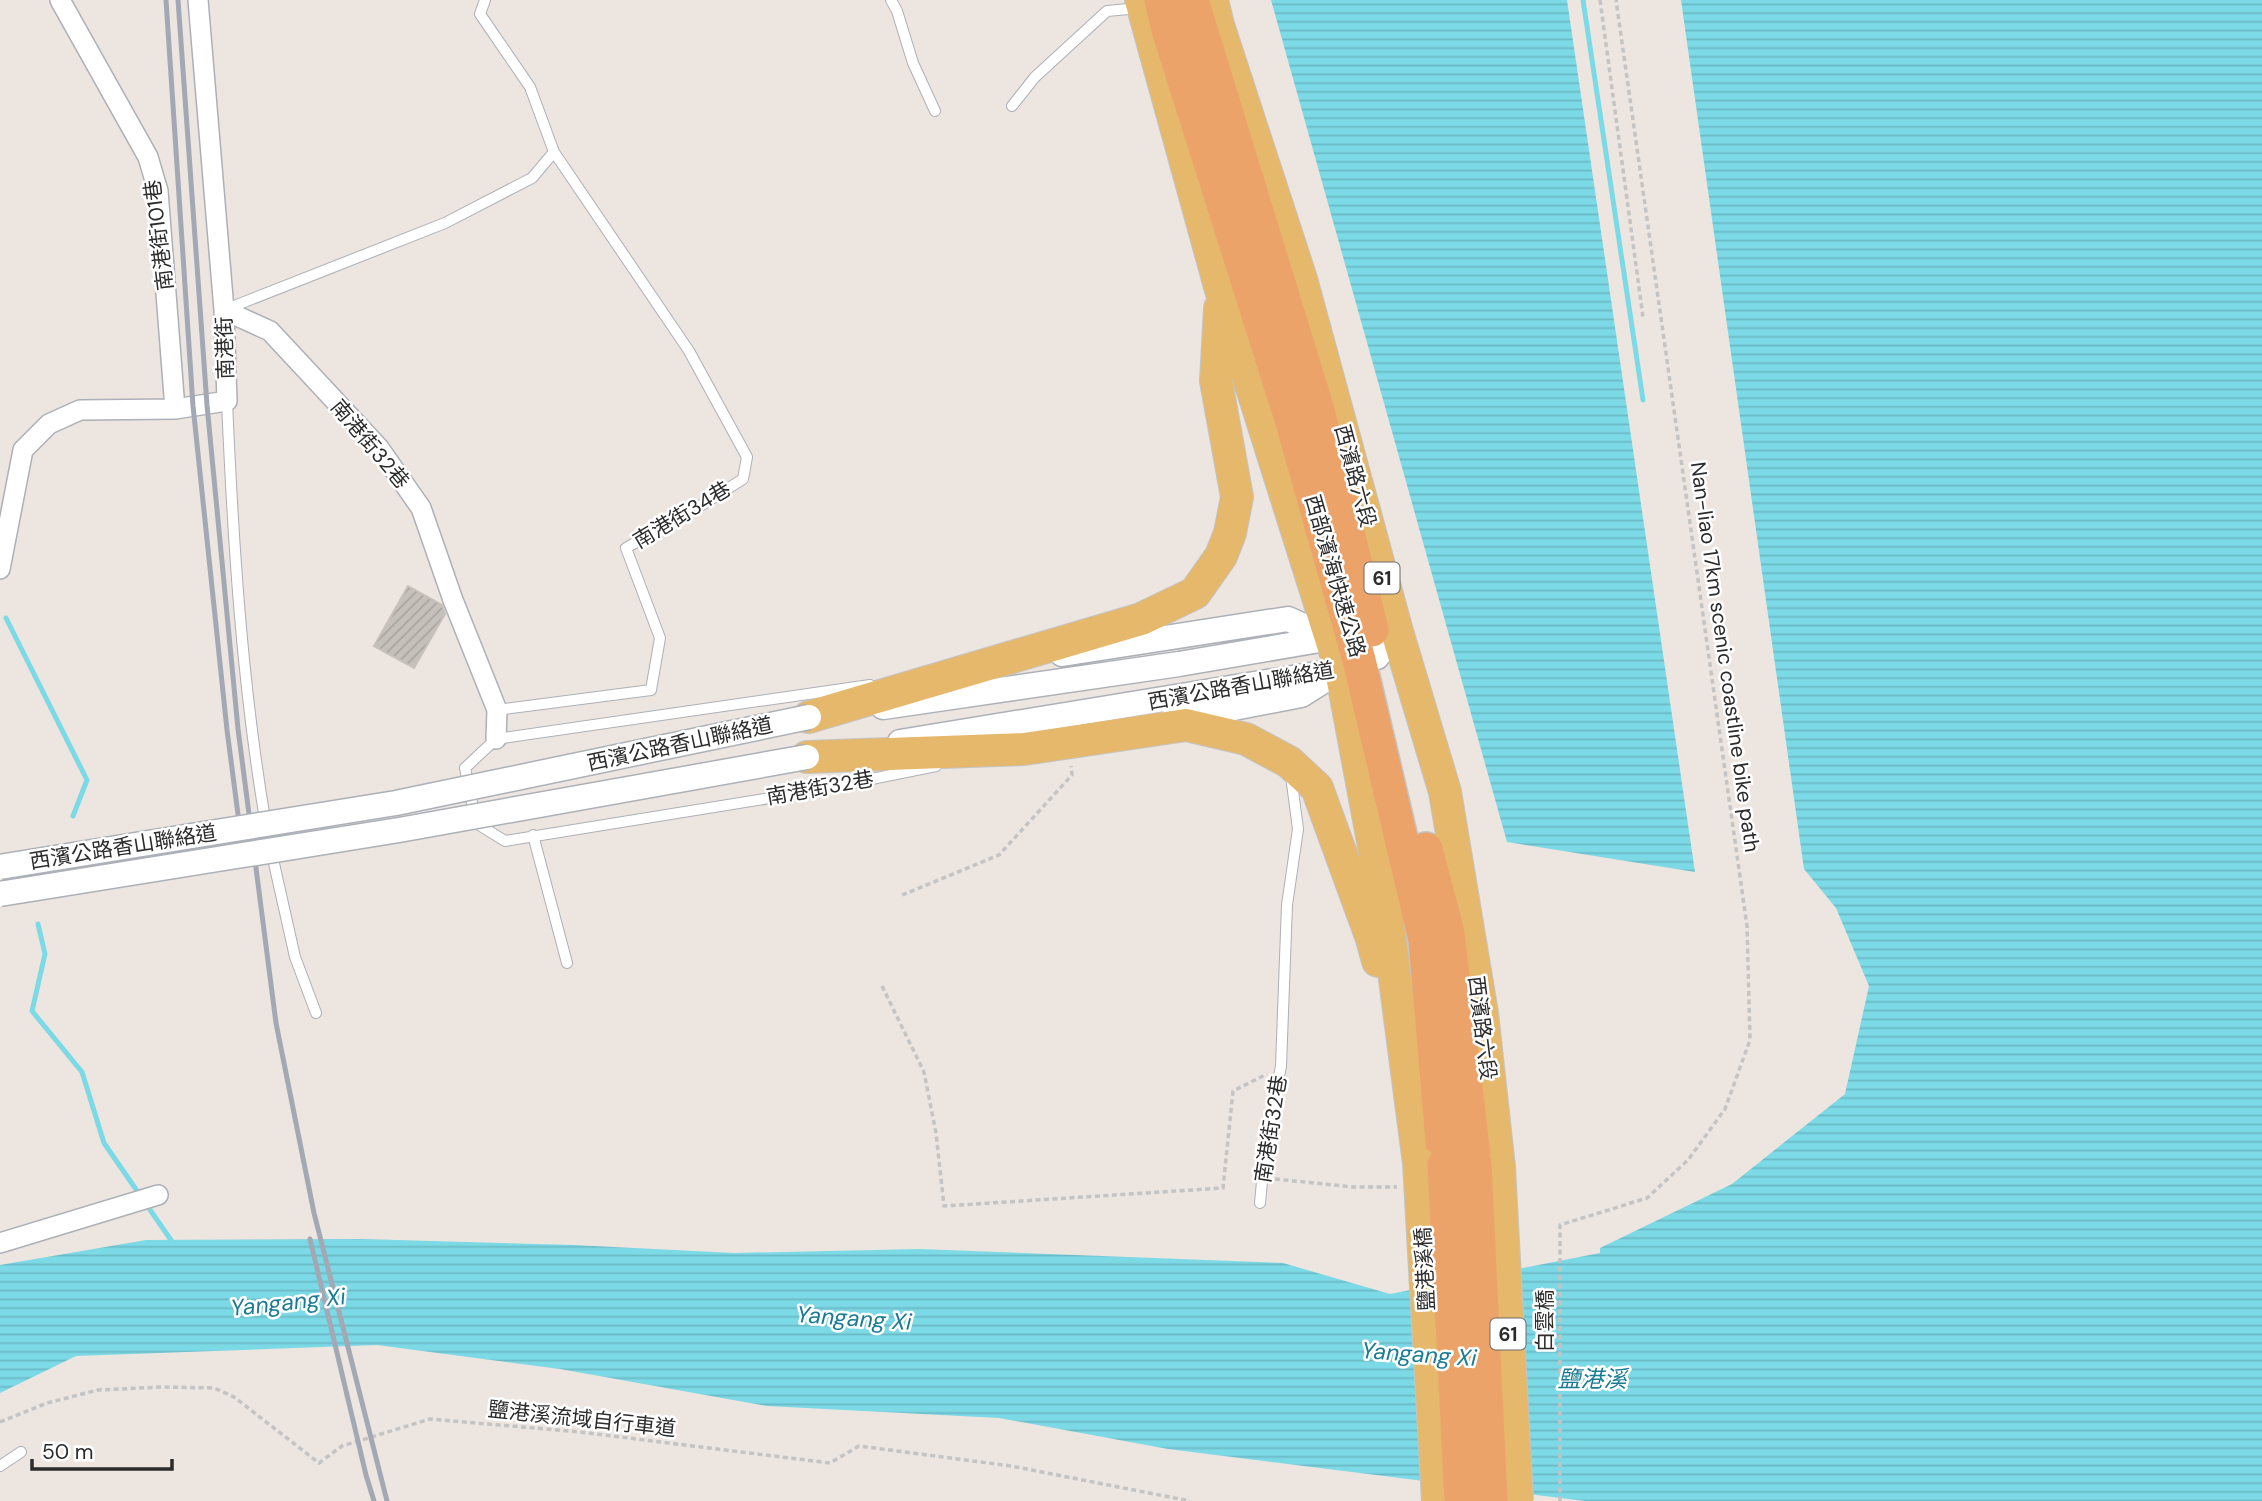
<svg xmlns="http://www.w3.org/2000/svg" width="2262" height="1501" viewBox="0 0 2262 1501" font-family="'DM Sans','Noto Sans TC',sans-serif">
<defs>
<pattern id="water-rules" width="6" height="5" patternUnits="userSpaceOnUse" patternTransform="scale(1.75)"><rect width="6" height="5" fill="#7cd9e6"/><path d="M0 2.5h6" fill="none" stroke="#6bbac5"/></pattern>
<pattern id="building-hatch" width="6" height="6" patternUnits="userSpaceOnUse" patternTransform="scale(1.75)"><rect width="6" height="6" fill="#c6c0bb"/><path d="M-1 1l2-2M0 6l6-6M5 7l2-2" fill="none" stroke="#aaa5a1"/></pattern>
</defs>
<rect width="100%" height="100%" fill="#ede5e0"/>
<!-- water -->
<path fill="url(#water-rules)" d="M1271,0H1567L1695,872L1507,842Z
M1681,0H2262V1501H1585L1168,1449L999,1418L767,1406L560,1369L377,1345L76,1356L0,1393V1265L146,1240L361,1239L574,1245L734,1253L919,1249L1283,1263L1390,1294L1600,1253V1248L1732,1184L1845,1094L1869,986L1836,908L1804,869Z"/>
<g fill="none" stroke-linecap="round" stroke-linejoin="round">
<!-- stream -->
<path stroke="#7cd9e6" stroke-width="5" d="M1583,0L1643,400
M6,618L87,780L73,816
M38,924L45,954L32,1011L82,1072L104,1143L173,1243"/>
</g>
<!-- building -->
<path fill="url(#building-hatch)" stroke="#c8c1ba" stroke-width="2" d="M408,586L442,605L445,614L414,668L374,646Z"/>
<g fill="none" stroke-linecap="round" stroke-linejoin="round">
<defs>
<path id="service" d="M891,0L897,11L913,63L935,111
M1012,106L1035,77L1107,11L1139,8
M224,310L445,223L532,178L554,152L530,87L480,14L485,0
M227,401C233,542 242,685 266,825
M870,685L496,739L465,768L476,823L505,841L807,792L936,766
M497,710L651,690L660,638L626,548L705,503L743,479L747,457L689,351L554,152
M533,835L567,963
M271,850L295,957L316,1013
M1260,1203L1265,1150L1281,1066L1287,905L1298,829L1291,776
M0,1466L21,1452"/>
<path id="minor" d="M60,0L148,157L158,191L175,409
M224,310L270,331L379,448L421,508L453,600L497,710L496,739
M0,569L23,450L49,424L80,410L175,409L227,401L224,310L198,0
M0,1243L158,1195"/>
<path id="tertiary" d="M1062,654L1288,619L1331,638
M883,707L1179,664L1331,638L1346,629
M1172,720L1301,695L1328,678
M900,742L1341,670L1359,660L1377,657L1396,628L1385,626"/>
<path id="primary" d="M1141,0L1221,290L1341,670L1386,911L1419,1163
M1212,0L1218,25L1301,279L1396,628L1445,792L1482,1013L1499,1167
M809,717L1141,619L1195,593L1221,556L1230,533L1237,497L1216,381L1220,308
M807,757L1024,749L1186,725L1246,739L1289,762L1317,788L1372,939L1378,961"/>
<path id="trunk" d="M1161,0L1168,30L1291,419L1359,660L1425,940L1444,1165
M1192,0L1318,410L1372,630
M1426,849L1448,933L1475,1164"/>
</defs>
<!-- service casing -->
<use href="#service" stroke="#acb0b7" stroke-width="12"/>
<!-- minor casing -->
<use href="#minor" stroke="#acb0b7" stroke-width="22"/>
<!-- tertiary casing -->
<use href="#tertiary" stroke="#acb0b7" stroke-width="27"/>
<!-- primary casing -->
<use href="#primary" stroke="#c4c4c4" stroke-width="34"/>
<!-- trunk casing -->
<use href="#trunk" stroke="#c4c4c4" stroke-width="36"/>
<!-- path -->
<path stroke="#c4c4c4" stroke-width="3.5" stroke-dasharray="5 3.5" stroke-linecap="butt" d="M1600,0L1643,317
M902,895L999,855L1072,775L1071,766
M882,986L924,1072L936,1133L944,1206L1223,1188L1233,1091L1267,1074
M1275,1179L1353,1187H1397
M0,1422L47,1403L98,1390L163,1387L214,1388L234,1397L319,1463L342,1446L430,1419L580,1432L830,1463L859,1446L1011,1466L1190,1501
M1560,1501V1225L1647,1198L1688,1160L1725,1109L1750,1040L1747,926L1616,0"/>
<!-- service -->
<use href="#service" stroke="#fff" stroke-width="10"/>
<!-- minor -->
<use href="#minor" stroke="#fff" stroke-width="19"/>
<!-- tertiary -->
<use href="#tertiary" stroke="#fff" stroke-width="24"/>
<!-- primary -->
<use href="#primary" stroke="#e6b86c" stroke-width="32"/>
<!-- trunk -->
<use href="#trunk" stroke="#eca369" stroke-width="33"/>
<!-- rail -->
<path stroke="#a3a8b5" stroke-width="5" d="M166,0L193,406L227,730L239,822
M178,0L207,405L238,729L276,1023L314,1213L387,1501
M310,1239L366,1475L374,1501"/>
<defs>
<path id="tertiary-bridge" d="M0,867L396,803L809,717
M0,894L399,830L807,757"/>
<path id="primary-bridge" d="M1419,1163L1438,1501
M1499,1167L1517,1501"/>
<path id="trunk-bridge" d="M1475,1164L1491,1501
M1444,1165L1461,1501"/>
</defs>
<!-- tertiary-bridge casing -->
<use href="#tertiary-bridge" stroke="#acb0b7" stroke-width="27" stroke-linecap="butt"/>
<!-- primary-bridge casing -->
<use href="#primary-bridge" stroke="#c4c4c4" stroke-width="34" stroke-linecap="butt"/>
<!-- trunk-bridge casing -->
<use href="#trunk-bridge" stroke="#c4c4c4" stroke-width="36" stroke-linecap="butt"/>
<!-- tertiary-bridge -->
<use href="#tertiary-bridge" stroke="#fff" stroke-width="24"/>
<!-- primary-bridge -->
<use href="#primary-bridge" stroke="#e6b86c" stroke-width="32"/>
<!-- trunk-bridge -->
<use href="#trunk-bridge" stroke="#eca369" stroke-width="33"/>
</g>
<g text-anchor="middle" stroke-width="5" stroke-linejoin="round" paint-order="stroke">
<!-- shield labels -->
<g fill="#fff" stroke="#6b6b6b" stroke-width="2">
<rect x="1364.5" y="562.5" width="35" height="31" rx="5"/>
<rect x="1490.5" y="1318.5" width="35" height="31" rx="5"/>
</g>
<g font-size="19" font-weight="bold" fill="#2c2c2c">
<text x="1382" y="585">61</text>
<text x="1508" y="1341">61</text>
</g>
<!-- street labels -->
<g font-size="21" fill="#2c2c2c" stroke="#fff">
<text transform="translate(159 235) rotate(-97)" y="7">南港街101巷</text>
<text transform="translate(225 348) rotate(-92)" y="7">南港街</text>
<text transform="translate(370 444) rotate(50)" y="7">南港街32巷</text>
<text transform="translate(1355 476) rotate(75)" y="7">西濱路六段</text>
<text transform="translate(682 515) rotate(-31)" y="7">南港街34巷</text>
<text transform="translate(1335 576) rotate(74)" y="7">西部濱海快速公路</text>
<text transform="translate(1725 657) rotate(82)" y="7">Nan-liao 17km scenic coastline bike path</text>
<text transform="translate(1241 686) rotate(-10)" y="7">西濱公路香山聯絡道</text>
<text transform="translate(680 744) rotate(-12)" y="7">西濱公路香山聯絡道</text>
<text transform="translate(820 788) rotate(-10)" y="7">南港街32巷</text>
<text transform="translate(123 847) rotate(-9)" y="7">西濱公路香山聯絡道</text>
<text transform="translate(1482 1028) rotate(83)" y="7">西濱路六段</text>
<text transform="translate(1271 1129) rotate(-81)" y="7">南港街32巷</text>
<text transform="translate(1425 1269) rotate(-93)" y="7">鹽港溪橋</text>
<text transform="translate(1545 1321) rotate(-90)" y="7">白雲橋</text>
<text transform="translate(582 1419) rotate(6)" y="7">鹽港溪流域自行車道</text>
</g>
<!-- water labels -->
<g font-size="23" font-style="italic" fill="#197c94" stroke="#fff">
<text transform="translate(288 1302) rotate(-6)" y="8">Yangang Xi</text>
<text transform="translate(854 1318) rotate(4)" y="8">Yangang Xi</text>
<text transform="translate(1419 1354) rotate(4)" y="8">Yangang Xi</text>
<text x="1592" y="1387">鹽港溪</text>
</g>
</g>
<!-- scale -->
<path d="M32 1459v10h140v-10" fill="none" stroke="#2c2c2c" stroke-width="3.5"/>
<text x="42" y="1459" font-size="21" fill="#2c2c2c" stroke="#ffffff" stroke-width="5" paint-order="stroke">50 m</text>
</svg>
